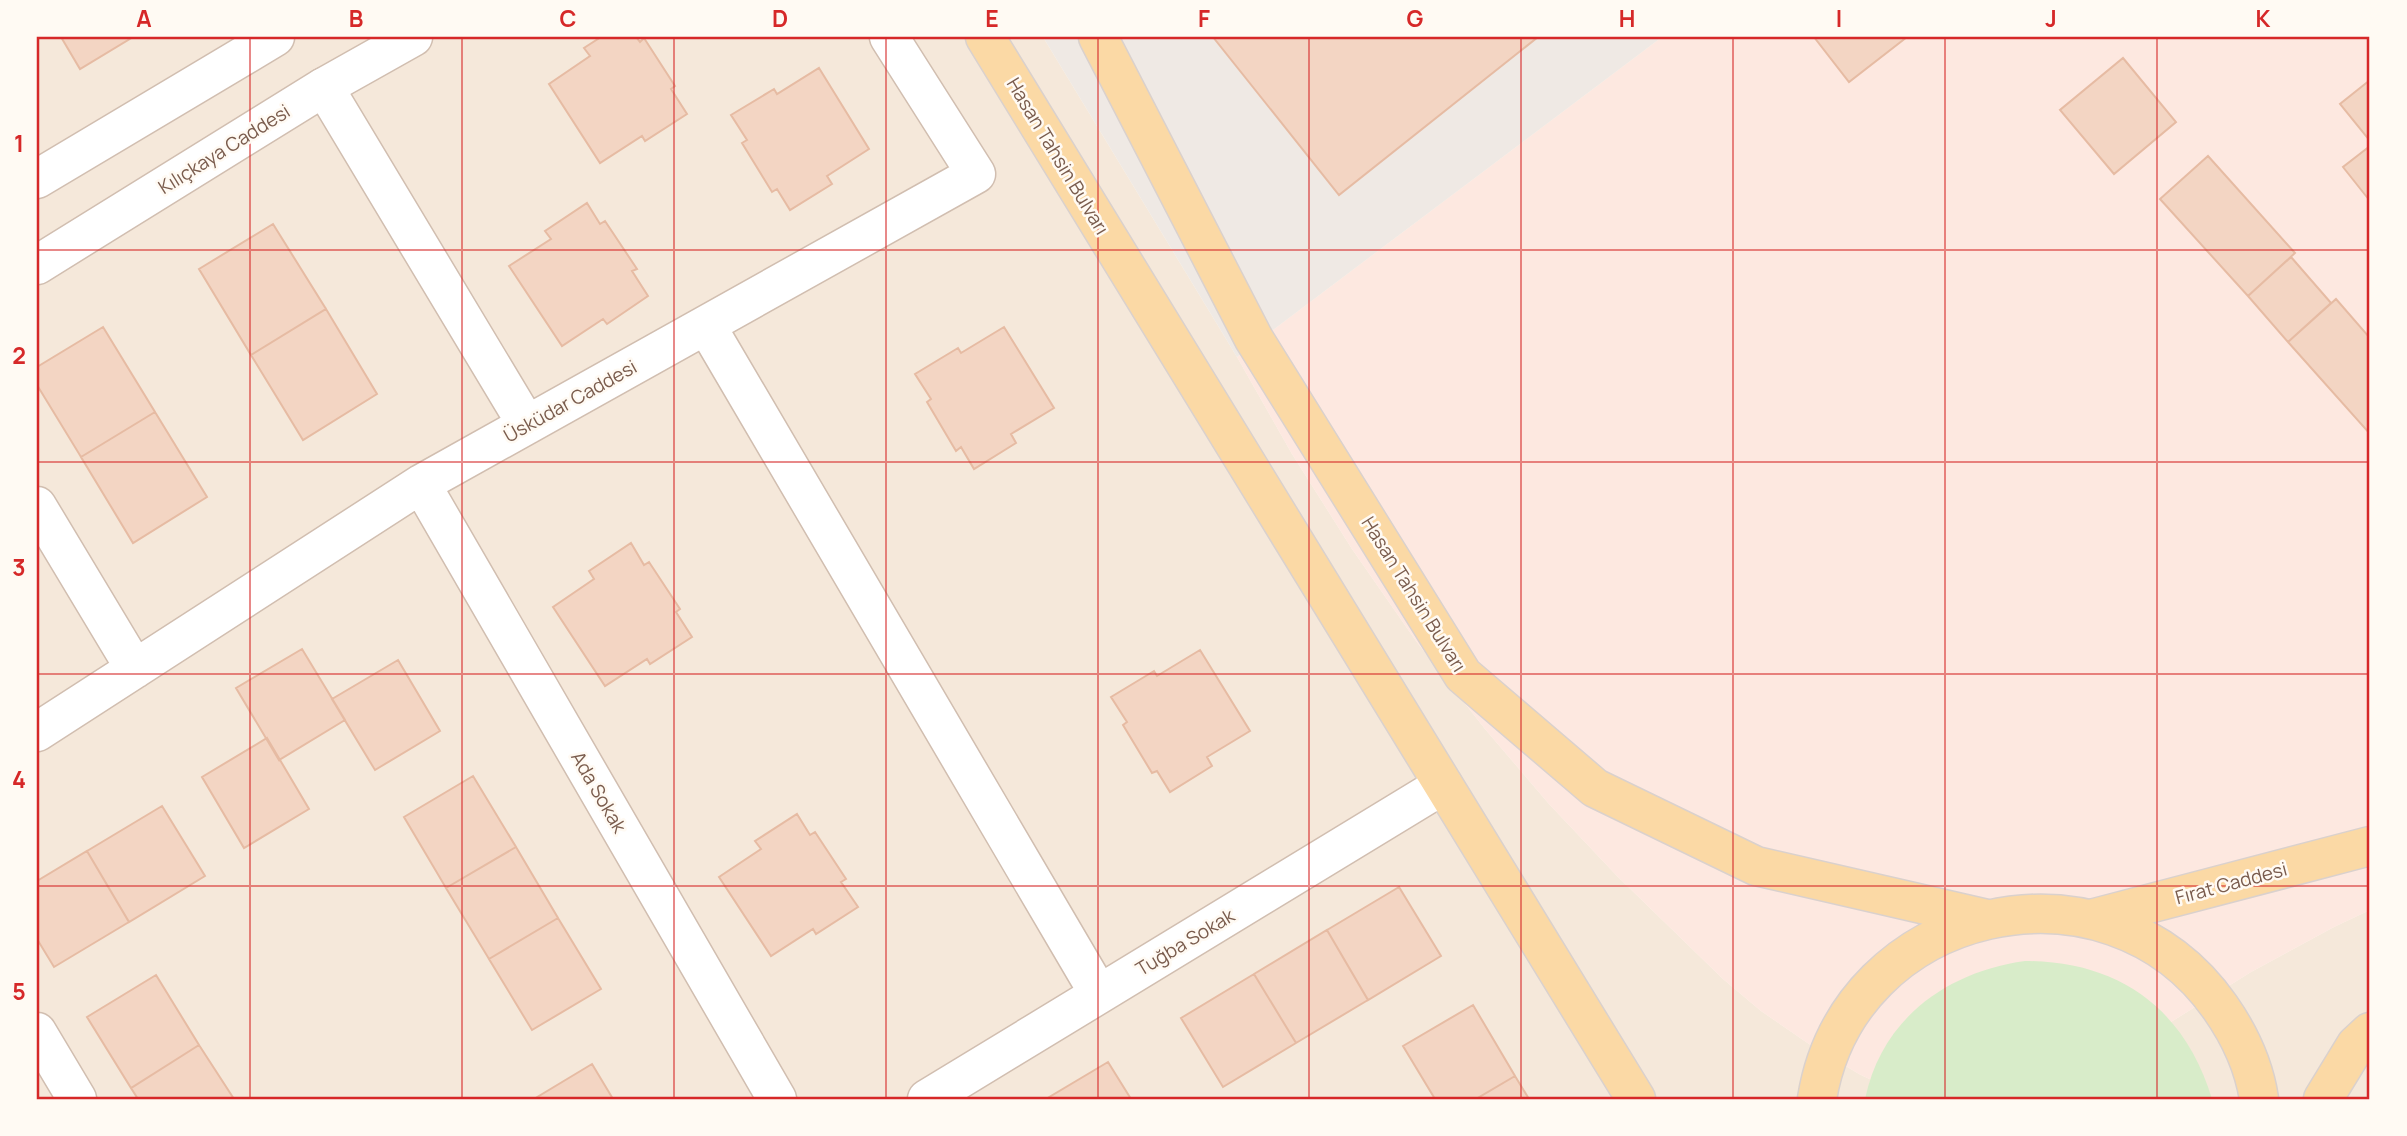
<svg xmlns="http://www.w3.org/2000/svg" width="2407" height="1136" viewBox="0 0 2407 1136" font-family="Manrope,sans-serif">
<rect width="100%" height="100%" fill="#fdf6ec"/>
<!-- residential -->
<path fill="#f5e8da" d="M37,37H1043L1237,357L1292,454L1352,549L1416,641L1485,729L1549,804L1617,876L1723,979L1761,1011L1809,1044L1859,1074L1911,1099H37Z
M2370,910V1099H2068L2171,1022L2251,972L2334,927Z"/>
<!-- commercial -->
<path fill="#fde8e0" d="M1662,37H2370V910L2334,927L2251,972L2171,1022L1911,1099L1859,1074L1809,1044L1761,1011L1723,979L1617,876L1549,804L1485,729L1416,641L1352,549L1292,454L1237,357Z"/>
<!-- industrial -->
<path fill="#efe9e4" d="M1043,37H1662L1237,357Z"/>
<!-- green -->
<path fill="#d8ecc9" d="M2025,961C2119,961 2185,1009 2212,1099H1865C1882,1018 1947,972 2025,961Z"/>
<!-- building -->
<path fill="#f3d5c3" stroke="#e6bba3" stroke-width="2" d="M61,37H133L80,69Z
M601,37H636L640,42L644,38L675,86L671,89L687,114L645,141L642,136L600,163L549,84L590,56L584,48Z
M1213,37H1538L1339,195Z
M1814,37H1907L1849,82Z
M2123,58L2176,122L2114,174L2060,110Z
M819,68L869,149L827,176L832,184L790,210L777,189L772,192L742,143L747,140L731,115L774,89L777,94Z
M2370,80V141L2340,104Z
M2370,146V201L2343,167Z
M2208,156L2295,253L2248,296L2160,199Z
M587,203L600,224L605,221L637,269L632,271L648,296L607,324L603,319L562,346L509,266L551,239L545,231Z
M273,224L326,309L251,355L199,269Z
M2291,257L2331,303L2288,342L2248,296Z
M2336,299L2370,338V434L2288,342Z
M326,309L377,394L303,440L251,355Z
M103,327L155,412L81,457L37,385V367Z
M1004,327L1054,408L1011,434L1016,443L974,469L961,447L956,451L927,402L931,399L915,374L958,348L961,353Z
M155,412L207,497L133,543L81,457Z
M631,543L644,565L649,562L680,609L676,612L692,637L650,664L647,659L605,686L553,607L594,579L589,571Z
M302,649L345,720L279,760L236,688Z
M1200,650L1250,731L1207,757L1212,766L1170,792L1157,771L1152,773L1123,725L1127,722L1111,697L1154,671L1157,676Z
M398,660L440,731L375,770L332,699Z
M267,738L309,809L244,848L202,777Z
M473,776L516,847L446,888L404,817Z
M162,806L205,876L129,922L87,851Z
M797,814L810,835L815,832L846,879L841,882L858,907L816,934L813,929L771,956L719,877L761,849L755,841Z
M516,847L558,918L489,959L446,888Z
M87,851L129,922L54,967L37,939V881Z
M1399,887L1441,956L1368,1000L1327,930Z
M558,918L601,989L532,1030L489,959Z
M1327,930L1368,1000L1296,1043L1254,974Z
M1254,974L1296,1043L1223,1087L1181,1018Z
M156,975L199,1045L131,1088L87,1017Z
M1473,1005L1515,1076L1476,1099H1435L1403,1046Z
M199,1045L234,1099H138L131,1088Z
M1108,1062L1131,1099H1046Z
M592,1064L613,1099H534Z
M1515,1076L1529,1099H1476Z"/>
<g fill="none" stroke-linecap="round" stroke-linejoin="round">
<defs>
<path id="minor" d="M324,87L527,425
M706,325L1099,994
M421,484L777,1099
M37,506L135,669
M37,732L421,484L976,174L889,37
M37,1032L77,1099
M927,1099L1443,785"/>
<path id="tertiary" d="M37,179L275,37
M37,265L324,87L413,37"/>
<path id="primary" d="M985,37L1636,1099
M1098,37L1254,339L1463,675L1595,788L1756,866L1987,919
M2091,919L2370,846
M1817,1099C1848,905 2107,846 2220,1007C2239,1034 2254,1066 2259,1099
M2323,1099L2356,1045L2370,1032"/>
</defs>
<!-- minor casing -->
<use href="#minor" stroke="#d1beb0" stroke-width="41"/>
<!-- tertiary casing -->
<use href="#tertiary" stroke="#d1beb0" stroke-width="41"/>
<!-- primary casing -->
<use href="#primary" stroke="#dad1cd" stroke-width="41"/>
<!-- minor -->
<use href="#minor" stroke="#fff" stroke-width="38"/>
<!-- tertiary -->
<use href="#tertiary" stroke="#fff" stroke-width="38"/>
<!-- primary -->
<use href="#primary" stroke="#fbd9a5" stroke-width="38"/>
</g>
<!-- grid -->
<path fill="none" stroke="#d62828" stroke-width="2" stroke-opacity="0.55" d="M250,37V1099M462,37V1099M674,37V1099M886,37V1099M1098,37V1099M1309,37V1099M1521,37V1099M1733,37V1099M1945,37V1099M2157,37V1099M37,250H2370M37,462H2370M37,674H2370M37,886H2370"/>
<g text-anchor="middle" stroke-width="5" stroke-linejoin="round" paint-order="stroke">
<!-- street labels -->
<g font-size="19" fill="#7a5c4d" stroke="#fffaf3">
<text transform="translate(224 149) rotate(-32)" y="7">Kılıçkaya Caddesi</text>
<text transform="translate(1058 156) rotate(59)" y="7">Hasan Tahsin Bulvarı</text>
<text transform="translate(570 401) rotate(-29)" y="7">Üsküdar Caddesi</text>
<text transform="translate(1414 594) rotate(58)" y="7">Hasan Tahsin Bulvarı</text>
<text transform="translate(599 792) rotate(60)" y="7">Ada Sokak</text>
<text transform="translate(2231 883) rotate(-15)" y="7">Fırat Caddesi</text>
<text transform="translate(1185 942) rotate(-31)" y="7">Tuğba Sokak</text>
</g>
</g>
<!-- border -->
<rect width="2407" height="1136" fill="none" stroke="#fffaf3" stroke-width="77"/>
<rect x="38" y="38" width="2330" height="1060" fill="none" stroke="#d62828" stroke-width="2.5"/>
<g font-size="23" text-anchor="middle" font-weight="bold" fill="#d62828">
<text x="144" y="27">A</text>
<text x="356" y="27">B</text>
<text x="568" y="27">C</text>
<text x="780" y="27">D</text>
<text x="992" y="27">E</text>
<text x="1204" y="27">F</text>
<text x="1415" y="27">G</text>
<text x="1627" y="27">H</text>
<text x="1839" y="27">I</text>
<text x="2051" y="27">J</text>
<text x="2263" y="27">K</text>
<text x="19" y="152">1</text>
<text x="19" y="364">2</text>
<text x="19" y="576">3</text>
<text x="19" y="788">4</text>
<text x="19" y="1000">5</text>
</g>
</svg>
